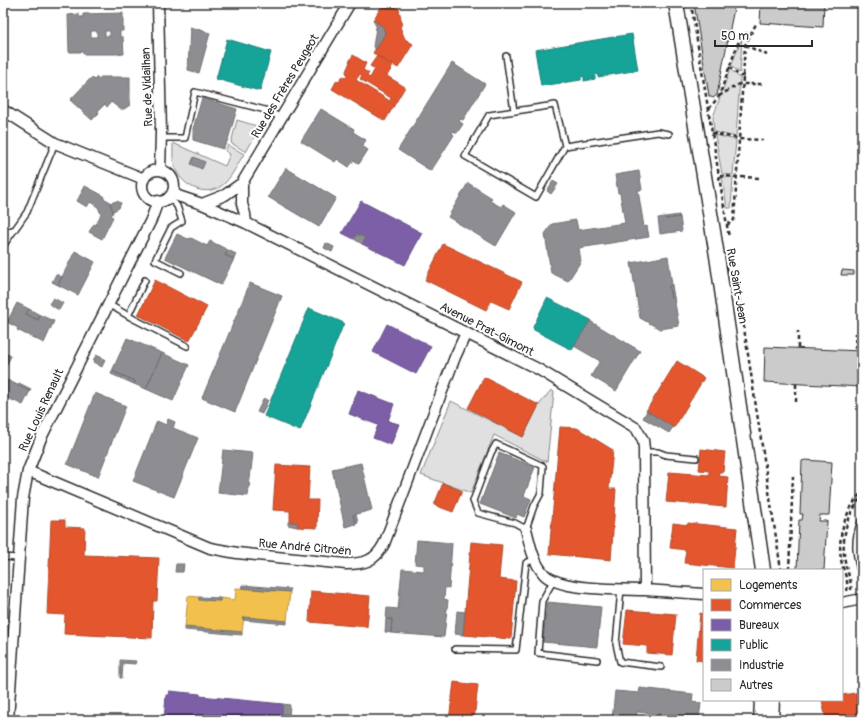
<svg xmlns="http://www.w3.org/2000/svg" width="865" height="723" viewBox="0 0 865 723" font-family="Pangolin,sans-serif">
<rect width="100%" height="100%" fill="#fff"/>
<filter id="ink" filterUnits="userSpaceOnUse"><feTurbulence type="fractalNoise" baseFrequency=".025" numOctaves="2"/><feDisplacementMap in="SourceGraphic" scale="8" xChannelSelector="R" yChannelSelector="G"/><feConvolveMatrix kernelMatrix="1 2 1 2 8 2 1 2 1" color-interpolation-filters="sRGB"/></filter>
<g filter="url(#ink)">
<!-- green -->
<path fill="#e0e0e0" stroke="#868686" d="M742,38L740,73L731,66Z
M730,69L740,78L736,137L714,132L713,117Z
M237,120L260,127L246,152L231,143Z
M715,135L736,140L733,175L722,174Z
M173,143L225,166L230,154L225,151L228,145L244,154C238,163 233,175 225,183C208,199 183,188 175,168C172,160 173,151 173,143Z
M722,177H733L731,208H727Z
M551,390L554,392L547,462L494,435L471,493L421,475L451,401L523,437L539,405Z"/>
<!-- homes -->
<path fill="#f2c14e" stroke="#b69444" d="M236,588L290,592L287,621L244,617L242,632L185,627L188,596L199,597V600L220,601V598L235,600Z"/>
<!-- shops -->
<path fill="#e4572e" stroke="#ac4a2d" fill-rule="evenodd" d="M391,4L399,9L402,24L400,27L405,39L413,44L398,68L373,53L385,33L383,27L373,20L382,6Z
M353,55L366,63L363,70L369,73L367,76L370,78L375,69L370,66L377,56L393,66L387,76L405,87L385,121L332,89L337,80L341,82L340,78L344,76L345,77L347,75L346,71L350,62H349ZM360,74L362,75L360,79L391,98L390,101L356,80Z
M443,244L522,282L509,309L491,301L486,310L425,280Z
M155,280L207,307L189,341L138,315Z
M677,361L704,378L674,428L646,411Z
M484,377L539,405L523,437L468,408Z
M560,427L577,428L613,450L609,489H616L611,560L549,554Z
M701,449L725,452L723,472H719L718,476L728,477L726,507L666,502L669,472L709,475V471L699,470Z
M276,465L310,467L308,500H318L317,528L297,527L298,523L290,522V511L273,510Z
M443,483L462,491L453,512L434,505Z
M51,520H65V527L85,528L84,555L159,558L157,601H153L152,638L64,634L65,615L47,614Z
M673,523L688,525V523L737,528L733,568L684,563L686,550L670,548Z
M471,542L502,545L499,579L516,581L511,639L463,635Z
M311,591L370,596L367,627L309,622Z
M627,610L676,614L672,655L647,653V646L623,644Z
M700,613L704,614V661L696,660Z
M454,682L478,685L474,720H449Z
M862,692V720H826L822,700H842V695Z"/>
<!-- offices -->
<path fill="#7b5ea7" stroke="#634f82" d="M361,201L422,233L405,265L362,244L365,238L357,234L354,239L342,233Z
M387,324L431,346L416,374L373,352Z
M358,390L394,404L388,421L399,424L391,445L373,438L378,425L349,414Z
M169,691L200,694V696L283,704L282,715L289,716V720H164L166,695H168Z"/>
<!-- public -->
<path fill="#17a398" stroke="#1d7f77" d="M632,34L638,70L598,77L597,74L595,75V79L584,81V76L581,77V80L541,86L535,50Z
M227,39L271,52L260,91L216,79Z
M547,298L591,320L572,350L534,330L533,327Z
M309,308L344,323L300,431L264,416Z"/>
<!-- industry -->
<path fill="#8d8d92" stroke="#707073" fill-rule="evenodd" d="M123,13V31H120V37H123L124,54H83V52H69L68,15L79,14V17H83V14ZM91,31H97V37H91ZM105,31H110V36H105Z
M373,20L383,27L385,33L376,49L373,47L376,27L377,28Z
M190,27L210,33L199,73L188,70Z
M452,63L485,84L463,120L460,119L459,121L463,124L457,133L453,131L452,133L454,135L431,171L398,150Z
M92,77L94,80L97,77L98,79L101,77H130V105L124,109H120L111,102L107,107L105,104L98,111L99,113L92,120L70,100Z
M202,98L237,109L228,140L223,149L193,140V129Z
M321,109L354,129L353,132L366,140L362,146L368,150L359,164L354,160L349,167L337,159L335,162L301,141Z
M194,157L205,162L202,169L191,164Z
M286,168L336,198L319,227L268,197Z
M639,171L642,190H638L644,227L647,226L649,237L579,248L581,261L568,281L551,273L545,234L552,224L576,220L578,230L625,223L620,193H618L615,175Z
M553,181L558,184L551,194L547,191Z
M468,183L492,198L490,201L501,207L503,204L516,212L496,246L448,217Z
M85,186L104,196L103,198L109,201L110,203L113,212L111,216L113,217L102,239L89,232L94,224L96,225L101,214L98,207L90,202L87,207L77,201Z
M117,201L121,203L119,208L113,211L110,203Z
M679,215L680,217L666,219L665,217Z
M665,217L666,219L680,217L682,231L660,234L658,218Z
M177,234L188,239L191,238L207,246L210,241L228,250L225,255L234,259L221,285L165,258Z
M357,234L365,238L362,244L354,239Z
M326,243L334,247L332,252L324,248Z
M228,250L236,254L234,259L225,255Z
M75,251L95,262L78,295L58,285Z
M668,256L672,285L669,286L671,298L674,297L679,326L660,329L640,318L631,263Z
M56,274L62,277L58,285L52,282Z
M250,283L282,296L235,412L202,398Z
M672,285L674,297L671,298L669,286Z
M53,298L63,303L59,310L49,304Z
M17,303L29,309L26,314L38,320L40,315L54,321L44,343L17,330L18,328L7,322Z
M29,309L40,315L38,320L26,314Z
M590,321L640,351L616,391L591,376L600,361L574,346Z
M127,338L162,353L146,389L134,384L135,381L112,371Z
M3,352L11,356L4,370H3Z
M162,353L189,365L173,401L146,389Z
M96,355L105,359L102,367L93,362Z
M112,371L135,381L134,384L111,374Z
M3,378L30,391L23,405L3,396Z
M19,383L31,389L30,391L18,386Z
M95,393L126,406L98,477L67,464Z
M264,398L268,400L262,414L257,412Z
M647,411L673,427L669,433L643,418Z
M168,419L175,422L173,428L198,438L174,497L133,481L157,421L166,425Z
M3,422L10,426L3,440Z
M223,450L253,453L248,496L218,493Z
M499,453L535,467L524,496L531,499L524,517L517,514L516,518L480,504Z
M361,463L372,510L353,515L356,524L345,527L332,469Z
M356,514L358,523L356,524L353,515Z
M288,522L298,523L297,527L288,525Z
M417,540L452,543L449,588L445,587L444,599L448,600L444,637L391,633L392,619H386L387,608L398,609L402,569L424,571V565L415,564Z
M176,564H184L183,572H175Z
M242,585L290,589V592L242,588Z
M199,597L220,598V601L199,600Z
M547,602L601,607L597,647L543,642Z
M457,611L465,612L463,635L455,634Z
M244,617L287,621V624L243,620Z
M386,619H392L391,633L385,632Z
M185,627L242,632V635L185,630Z
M120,660L136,661L135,664L123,663L122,678H120Z
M640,688L693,694L692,702L701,703L699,719L687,718V720H665L666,715L637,712L636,720H612L615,691L639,693Z
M283,704L290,705L289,716L282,715Z"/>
<!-- building -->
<path fill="#cbcbcb" stroke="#2b2b2b" d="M694,3H735L717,95L713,98L709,96Z
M761,3H824L823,27L760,23Z
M842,270L854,271V275H841Z
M765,347L862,351V387L764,382Z
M805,460L832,462L829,515H820L819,521H827L824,570H797L799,520H802L803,514H800L802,461Z"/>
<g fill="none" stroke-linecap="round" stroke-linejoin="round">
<defs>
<path id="lane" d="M506,56L514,111
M161,138H185L195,92L269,111L281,118
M565,146L536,197L465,156L489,115L555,105L565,146L658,132L669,134
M169,197L177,206L182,221L171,228L155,260L181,273
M3,233L15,229
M3,246L27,212L55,143
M108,304L134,319L187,346
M128,316L145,280
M496,444L543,466L541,493L534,506L526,529L515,523L478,513L473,501L491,453Z
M644,452H658L666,455L696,458
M862,520C852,539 856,558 862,577
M3,557L18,558
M553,581L542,601L538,653L597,660
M621,589L616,644L620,662L661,667
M455,649L516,650L526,563L535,559"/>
<path id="street" d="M158,3L161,133L160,170
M3,110L55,143L144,179
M142 186a16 16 0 1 1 32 0a16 16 0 1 1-32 0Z
M242,183V204L245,214L246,223
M173,192L178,196L202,204L246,223L538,369L636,428L643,440L644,449L645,590L704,594
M202,204L225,195L242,183L350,3
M28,471L210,548L237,553L346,564C365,564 375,561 384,544L455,357L466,333
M526,529C530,544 533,562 544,574C559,591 622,589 645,590
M842,603L862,599
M8,720L23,498L28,471L41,438L151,220L158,201"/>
<path id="secondary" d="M676,3L717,256L763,570
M761,720L762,700
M771,720L772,700"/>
</defs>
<!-- lane casing -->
<use href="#lane" stroke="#2b2b2b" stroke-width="8"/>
<!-- street casing -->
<use href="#street" stroke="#2b2b2b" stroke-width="13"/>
<!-- secondary casing -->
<use href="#secondary" stroke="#2b2b2b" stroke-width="17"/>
<!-- path -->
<path stroke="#2b2b2b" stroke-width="2.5" stroke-dasharray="4 3" stroke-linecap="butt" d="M691,3L729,238
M745,45L767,55
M729,67L740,76H744
M719,96L739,84H765
M709,109L719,96L741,35L752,32
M712,133L740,139L763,140
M720,176L761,178
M727,225L734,220L745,45L756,24
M732,256L738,289L781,570
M798,348V331
M855,349L856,333
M796,384V402
M789,570L793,476
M851,590C852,583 848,574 846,566C840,541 846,517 862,496
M847,591C849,583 844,572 842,564C836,538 845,511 862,492"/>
<!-- lane -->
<use href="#lane" stroke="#fff" stroke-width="5"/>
<!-- street -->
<use href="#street" stroke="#fff" stroke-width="10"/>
<!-- secondary -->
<use href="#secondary" stroke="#fff" stroke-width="14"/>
</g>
</g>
<g text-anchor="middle" stroke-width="4" stroke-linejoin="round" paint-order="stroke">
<!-- street labels -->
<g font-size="12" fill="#2b2b2b" stroke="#fff">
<text transform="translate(285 86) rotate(-59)" y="4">Rue des Frères Peugeot</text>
<text transform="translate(147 87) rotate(-92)" y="4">Rue de Vidailhan</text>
<text transform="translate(737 286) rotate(80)" y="4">Rue Saint-Jean</text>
<text transform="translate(487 329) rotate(27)" y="4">Avenue Prat-Gimont</text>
<text transform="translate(41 410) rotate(-65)" y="4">Rue Louis Renault</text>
<text transform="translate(305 547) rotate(5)" y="4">Rue André Citroën</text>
</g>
</g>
<!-- margin -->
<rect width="865" height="723" fill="none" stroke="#fff" stroke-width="16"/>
<rect x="8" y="8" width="849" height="707" fill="none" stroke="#2b2b2b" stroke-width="1.5" filter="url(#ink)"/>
<!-- legend -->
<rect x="703" y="569" width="140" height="132" fill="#ffffff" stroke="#aaaaaa"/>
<rect x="711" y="579" width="20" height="12" fill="#f2c14e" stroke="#aaaaaa"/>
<text x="739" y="589" font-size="12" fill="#2b2b2b">Logements</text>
<rect x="711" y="599" width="20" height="12" fill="#e4572e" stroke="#aaaaaa"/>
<text x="739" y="609" font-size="12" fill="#2b2b2b">Commerces</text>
<rect x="711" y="619" width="20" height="12" fill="#7b5ea7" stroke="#aaaaaa"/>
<text x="739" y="629" font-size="12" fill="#2b2b2b">Bureaux</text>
<rect x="711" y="639" width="20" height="12" fill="#17a398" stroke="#aaaaaa"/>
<text x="739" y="649" font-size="12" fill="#2b2b2b">Public</text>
<rect x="711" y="659" width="20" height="12" fill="#8d8d92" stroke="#aaaaaa"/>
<text x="739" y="669" font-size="12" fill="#2b2b2b">Industrie</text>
<rect x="711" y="679" width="20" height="12" fill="#cbcbcb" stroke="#aaaaaa"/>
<text x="739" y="689" font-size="12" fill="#2b2b2b">Autres</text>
<!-- scale -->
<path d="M715 40v6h97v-6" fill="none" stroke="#2b2b2b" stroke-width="2"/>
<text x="721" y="40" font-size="12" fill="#2b2b2b" stroke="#ffffff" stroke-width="3" paint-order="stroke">50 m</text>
</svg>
